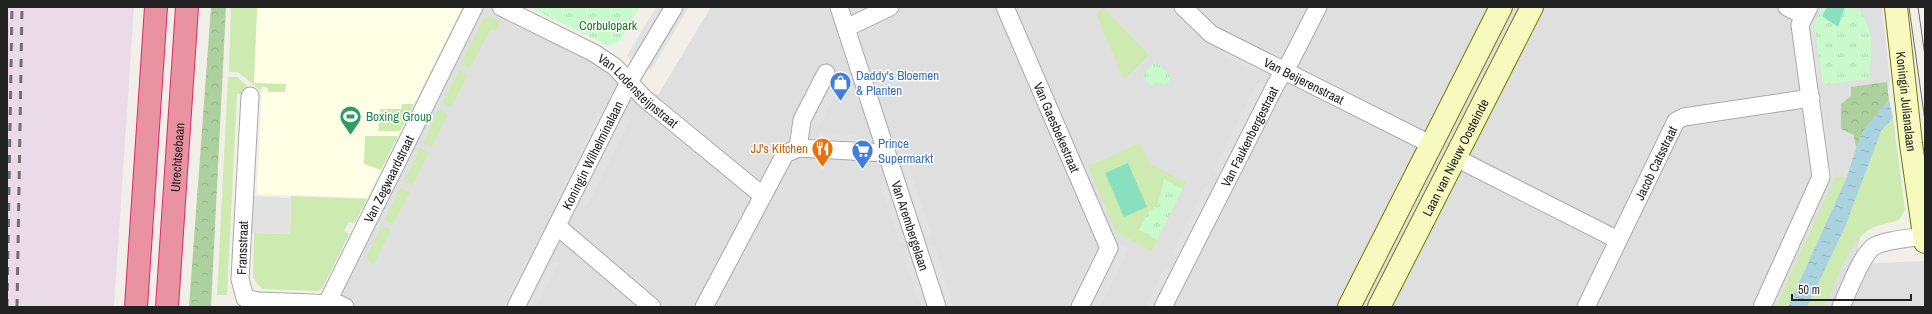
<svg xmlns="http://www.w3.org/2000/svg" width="1932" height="314" viewBox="0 0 1932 314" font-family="'Archivo Narrow',sans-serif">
<defs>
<pattern id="forest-crowns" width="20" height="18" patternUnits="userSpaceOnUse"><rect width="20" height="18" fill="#add19e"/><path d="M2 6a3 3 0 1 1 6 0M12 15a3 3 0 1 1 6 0" fill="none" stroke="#95b388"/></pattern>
<pattern id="park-tufts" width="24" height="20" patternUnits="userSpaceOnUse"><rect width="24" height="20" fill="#c8facc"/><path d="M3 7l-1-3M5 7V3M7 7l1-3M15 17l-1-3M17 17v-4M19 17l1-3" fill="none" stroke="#acd6af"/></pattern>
<pattern id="water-ripples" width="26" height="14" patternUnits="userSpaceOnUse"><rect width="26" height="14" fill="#aad3df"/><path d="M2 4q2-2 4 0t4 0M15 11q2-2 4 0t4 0" fill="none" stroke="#92b5bf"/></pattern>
</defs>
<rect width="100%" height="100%" fill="#f2efe9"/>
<!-- residential -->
<path fill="#e0dfdf" d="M478,7H487L658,95L711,7H1882L1890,80L1855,264L1925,261V307H327Z"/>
<!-- education -->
<path fill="#ffffe5" d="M257,7H462L367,198L257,194L262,91L254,83Z"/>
<!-- railway -->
<path fill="#ebdbe8" d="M7,7H134L114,307H7Z"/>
<!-- grass -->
<path fill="#cdebb0" d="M231,7H257L254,83L286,84L285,92H268V88L262,87L261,91L238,72H229Z
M1103,7L1149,55L1124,80L1096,14Z
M489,16L500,22L496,31L491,29L470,68L461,64L484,18Z
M459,70L468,75L451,107L442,103Z
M228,77H237L256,94H237L227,295H217Z
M402,104H414L400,131H378L380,109H401Z
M439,109L448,114L432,147L423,143Z
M1893,118L1905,210L1899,220C1889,223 1875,225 1867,231C1845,249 1836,283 1825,307H1807L1845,227L1881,131Z
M365,136H398L381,170L364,164Z
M1140,143L1149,163L1186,183L1152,251L1116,232L1088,166Z
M420,148L429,153L413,185L404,181Z
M1835,177H1847L1788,307H1776Z
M401,187L410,192L393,224L384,220Z
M291,196L367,199L355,223L349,222L344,231L349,234L322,289L318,291L262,289L253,278L254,233L290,234Z
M382,226L391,230L374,264L365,259Z"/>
<!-- forest -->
<path fill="url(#forest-crowns)" d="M211,7H226L211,307H189Z
M1887,82L1889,100L1864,130L1856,148L1854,135L1841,129V104L1851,96V87Z"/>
<!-- park -->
<path fill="url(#park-tufts)" d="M529,7H640L619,42L607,45Z
M1823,7H1857C1876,31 1871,51 1869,79L1823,85L1814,23Z
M1157,63L1169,75V81L1165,84L1150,85L1144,78L1143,74L1153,64Z
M1164,179L1183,189L1157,240L1139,230L1147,214L1158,204Z"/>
<!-- pitch -->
<path fill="#88e0be" d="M1827,7H1845L1838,27L1822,16Z
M1128,163L1147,207L1124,217L1105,173Z"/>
<!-- parking -->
<path fill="#e2e2e2" d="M656,7H667L635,61L627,56Z
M684,7H689L651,70L648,68Z
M1167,7H1173L1199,33L1196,37Z
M1518,7H1524L1459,137L1454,135Z
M1883,7H1888L1900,96L1895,97Z
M461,12L464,13L424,95L420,93Z
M1807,22L1812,24L1820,79L1816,85Z
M1225,50L1257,66L1255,70L1223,54Z
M829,81L839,86L818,128L808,123Z
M1258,82L1267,87L1222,176L1213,171Z
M1278,92L1282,94L1196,265L1192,263Z
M1817,92L1822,98L1833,175L1773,307H1769L1829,174Z
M661,99L758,179L755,182L658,102Z
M415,105L418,107L360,226L356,224Z
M605,111L559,206L557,197L598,114Z
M650,111L748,191L745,195L647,115Z
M630,114L632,116L587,206L573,210L619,118Z
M818,132L857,134V145L817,143Z
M904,152L931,234L927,243L897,154Z
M884,180L906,246L899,241L881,188Z
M1206,185L1215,190L1181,258L1172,253Z
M252,196L291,198L290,234L251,233Z
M588,239L668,307H661L586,242Z
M1120,244L1129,249L1100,307H1090L1088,306Z
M927,245L936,250L954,307H948Z
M907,248L926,307H920L903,256Z
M1094,252L1098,254L1071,307H1066Z
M580,253L643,307H637L577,256Z
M534,255L508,307H502L527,257Z
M557,262L558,264L536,307H525L545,266Z
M1166,266L1175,271L1157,307H1145Z"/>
<!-- water -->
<path fill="url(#water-ripples)" d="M1889,100L1893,118L1881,131L1845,227L1807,307H1788L1847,177L1856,148L1864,130Z"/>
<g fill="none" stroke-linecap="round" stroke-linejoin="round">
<defs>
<g id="street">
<path id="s1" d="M501,7L594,53L615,67L645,99L763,196"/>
<path id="s2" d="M839,7L937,307"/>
<path id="s3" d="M1005,7L1109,248L1080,307"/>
<path id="s4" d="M1183,7L1211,34L1432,145"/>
<path d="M1787,7L1804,16"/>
<path d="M846,28L890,7"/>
<path d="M250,96L240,279L245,298L258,301L339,304L345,307"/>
<path d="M798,148L802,120L826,73"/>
<path d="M1456,158L1618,240"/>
<path d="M557,226L652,307"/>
<path id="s5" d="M325,307L474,7"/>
<path id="s6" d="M516,307L629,82L674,7"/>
<path d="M704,307L785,154L798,148L886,153"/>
<path id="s7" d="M1163,307L1276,84L1291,60L1318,7"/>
<path id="s8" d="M1586,307L1676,121L1684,117L1811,98"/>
<path d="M1762,307L1821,177L1800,25L1809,7"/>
<path d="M1841,307C1848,292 1861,256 1873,247C1883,240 1912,238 1925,236"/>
</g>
<g id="secondary">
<path id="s9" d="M1896,7L1911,144L1925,242"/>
<path d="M1349,307L1501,7"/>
<path id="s10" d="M1379,307L1532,7"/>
</g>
<g id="highway">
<path d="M136,307L156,7"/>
<path id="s11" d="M167,307L187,7"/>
</g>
</defs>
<!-- street casing -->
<use href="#street" stroke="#a9a9a9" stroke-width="19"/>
<!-- secondary casing -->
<use href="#secondary" stroke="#707d05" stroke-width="24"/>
<!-- highway casing -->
<use href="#highway" stroke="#dc2a67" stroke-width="24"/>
<!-- street -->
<use href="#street" stroke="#fff" stroke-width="17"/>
<!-- secondary -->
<use href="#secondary" stroke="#f7fabf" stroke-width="22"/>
<!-- highway -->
<use href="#highway" stroke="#e892a2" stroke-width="22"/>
<!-- tram -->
<path stroke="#707070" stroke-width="1" d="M1909,7L1925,121
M1918,7L1925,56"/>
<!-- rail -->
<path stroke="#707070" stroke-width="3" stroke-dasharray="8 8" stroke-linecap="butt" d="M7,307L12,7
M17,307L22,7"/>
</g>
<!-- icons -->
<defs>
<symbol id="shop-pin" viewBox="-11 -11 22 30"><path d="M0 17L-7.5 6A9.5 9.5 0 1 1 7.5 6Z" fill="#3f7fe0" stroke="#fff"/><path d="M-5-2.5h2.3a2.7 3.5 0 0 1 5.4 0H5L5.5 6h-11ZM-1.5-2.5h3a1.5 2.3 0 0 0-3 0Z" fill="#fff"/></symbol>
<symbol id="stadium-pin" viewBox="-11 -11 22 30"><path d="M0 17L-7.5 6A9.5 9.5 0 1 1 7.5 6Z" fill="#2e9e5b" stroke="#fff"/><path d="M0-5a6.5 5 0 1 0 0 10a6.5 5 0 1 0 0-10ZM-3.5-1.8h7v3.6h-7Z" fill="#fff"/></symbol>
<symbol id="restaurant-pin" viewBox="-11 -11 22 30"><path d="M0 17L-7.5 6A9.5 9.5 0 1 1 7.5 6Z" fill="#e8710a" stroke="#fff"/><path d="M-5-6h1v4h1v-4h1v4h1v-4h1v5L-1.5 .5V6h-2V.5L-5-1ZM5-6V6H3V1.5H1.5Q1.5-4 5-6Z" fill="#fff"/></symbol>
<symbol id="supermarket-pin" viewBox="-11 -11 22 30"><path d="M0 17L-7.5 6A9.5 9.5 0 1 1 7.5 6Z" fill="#3f7fe0" stroke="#fff"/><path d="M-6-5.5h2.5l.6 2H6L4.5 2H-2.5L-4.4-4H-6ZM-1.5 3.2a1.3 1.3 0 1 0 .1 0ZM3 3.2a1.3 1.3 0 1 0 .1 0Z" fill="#fff"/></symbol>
</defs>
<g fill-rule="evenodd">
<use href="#shop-pin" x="828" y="70" width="25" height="34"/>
<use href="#stadium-pin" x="338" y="104" width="25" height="34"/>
<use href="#restaurant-pin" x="810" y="136" width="25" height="34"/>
<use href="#supermarket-pin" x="850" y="138" width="25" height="34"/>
</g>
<g text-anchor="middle" stroke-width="3" stroke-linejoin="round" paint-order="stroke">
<!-- park labels -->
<g font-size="13" fill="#0c8416" stroke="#fff">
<text x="608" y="30">Corbulopark</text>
</g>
<!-- shop labels -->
<g font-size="13" fill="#366cbe" stroke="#fff" text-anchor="start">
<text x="856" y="80">Daddy's Bloemen<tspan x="856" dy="15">&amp; Planten</tspan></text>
<text x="878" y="148">Prince<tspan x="878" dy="15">Supermarkt</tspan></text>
</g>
<!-- street labels -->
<g font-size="13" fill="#222" stroke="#fff">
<text dy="5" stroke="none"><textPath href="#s4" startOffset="143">Van Beijerenstraat</textPath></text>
<text dy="5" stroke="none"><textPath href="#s1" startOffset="162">Van Lodensteijnstraat</textPath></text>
<text dy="5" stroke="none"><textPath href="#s9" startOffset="95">Koningin Julianalaan</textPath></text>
<text dy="5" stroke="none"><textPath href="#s3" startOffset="131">Van Gaesbekestraat</textPath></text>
<text dy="5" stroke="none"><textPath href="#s7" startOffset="191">Van Faukenbergestraat</textPath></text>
<text dy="5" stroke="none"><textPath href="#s6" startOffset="170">Koningin Wilhelminalaan</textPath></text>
<text dy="5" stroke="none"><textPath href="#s11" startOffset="150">Utrechtsebaan</textPath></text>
<text dy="5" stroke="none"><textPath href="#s10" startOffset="168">Laan van Nieuw Oosteinde</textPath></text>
<text dy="5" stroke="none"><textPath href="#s8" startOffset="160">Jacob Catsstraat</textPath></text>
<text dy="5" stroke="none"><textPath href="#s5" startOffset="143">Van Zegwaardstraat</textPath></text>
<text dy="5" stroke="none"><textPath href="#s2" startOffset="230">Van Arembergelaan</textPath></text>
<text transform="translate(242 248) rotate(-88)" y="5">Fransstraat</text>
</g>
<!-- leisure labels -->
<g font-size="13" fill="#27864d" stroke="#fff" text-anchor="start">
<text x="366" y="121">Boxing Group</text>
</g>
<!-- food labels -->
<g font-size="13" fill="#c56008" stroke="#fff" text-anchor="end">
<text x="808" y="153">JJ's Kitchen</text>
</g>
</g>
<!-- border -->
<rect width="1932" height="314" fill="none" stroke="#222222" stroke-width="16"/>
<!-- scale -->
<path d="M1792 294v6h119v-6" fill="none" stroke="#222222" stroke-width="2"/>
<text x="1798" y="294" font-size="12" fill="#222222" stroke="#ffffff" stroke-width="3" paint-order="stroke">50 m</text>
</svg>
